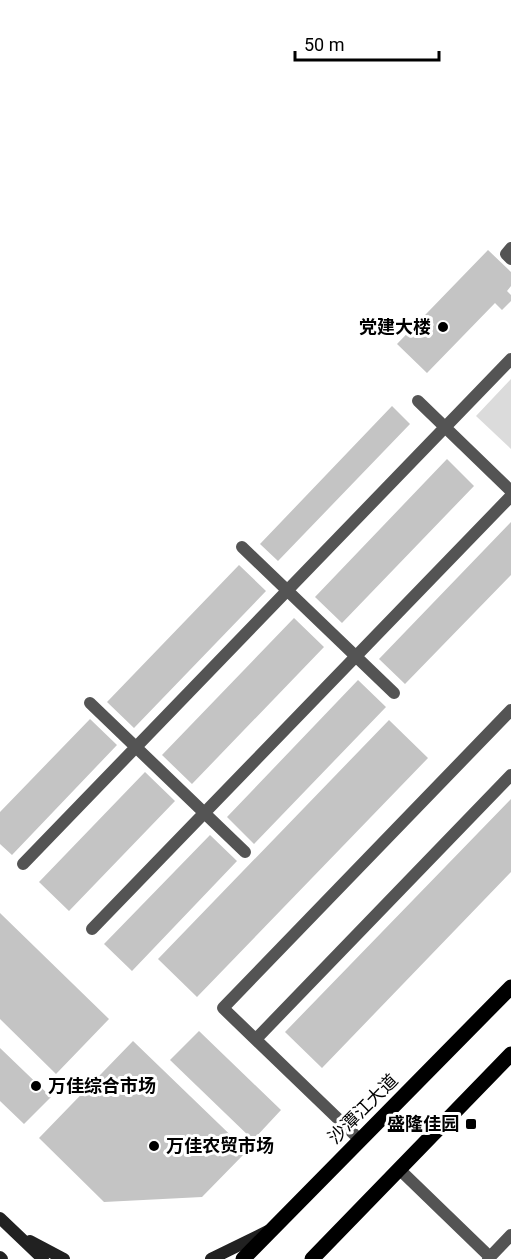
<svg xmlns="http://www.w3.org/2000/svg" width="511" height="1259" viewBox="0 0 511 1259" font-family="Roboto,'Noto Sans SC',sans-serif">
<rect width="100%" height="100%" fill="#fff"/>
<!-- green -->
<path fill="#dbdbdb" d="M511,379V449L476,416Z"/>
<!-- building -->
<path fill="#c4c4c4" d="M488,250L511,272V286L507,291L511,295V301L502,310L495,303L427,373L397,344Z
M392,406L410,424L278,561L260,544Z
M447,459L474,486L342,623L315,597Z
M511,522V575L405,684L379,659Z
M239,565L266,591L134,728L107,702Z
M294,618L324,647L192,784L162,755Z
M358,680L386,707L254,844L227,817Z
M90,719L117,745L12,855L0,844V812Z
M389,720L428,758L197,997L158,959Z
M145,772L175,801L69,911L39,882Z
M511,799V872L322,1068L285,1032Z
M210,835L237,861L132,971L104,944Z
M0,913L109,1019L56,1074L0,1019Z
M199,1031L281,1110L253,1140L170,1060Z
M133,1041L247,1151L202,1197L104,1202L39,1138Z
M0,1048L51,1097L24,1124L0,1101Z"/>
<g fill="none" stroke-linecap="round" stroke-linejoin="round">
<!-- lane -->
<path stroke="#545454" stroke-width="12" d="M511,248L506,254L511,259
M418,401L511,491
M242,547L394,693
M90,703L245,852
M23,864L511,359
M92,929L511,496
M256,1039L511,775
M360,1140L223,1008L511,710
M399,1169L490,1257L488,1259
M490,1257L511,1235"/>
<!-- secondary -->
<path stroke="#212121" stroke-width="12" d="M0,1218L43,1259
M30,1241L64,1259
M0,1257L2,1259
M211,1259L268,1231"/>
<!-- primary -->
<path stroke="#000" stroke-width="15" d="M243,1259L511,987
M312,1259L511,1054"/>
</g>
<!-- markers -->
<g fill="#000" stroke="#fff" stroke-width="2">
<circle cx="443" cy="327" r="6"/>
<circle cx="36" cy="1086" r="6"/>
<rect x="465" y="1118" width="12" height="12" rx="3"/>
<circle cx="154" cy="1146" r="6"/>
</g>
<g text-anchor="middle" stroke-width="6" stroke-linejoin="round" paint-order="stroke">
<!-- poi labels -->
<g font-size="18" font-weight="bold" fill="#000" stroke="#fff" text-anchor="end">
<text x="431" y="333">党建大楼</text>
<text x="48" y="1092" text-anchor="start">万佳综合市场</text>
<text x="459" y="1130">盛隆佳园</text>
<text x="166" y="1152" text-anchor="start">万佳农贸市场</text>
</g>
<!-- street labels -->
<g font-size="18" fill="#000" stroke="#fff">
<text transform="translate(363 1109) rotate(-45)" y="6">沙潭江大道</text>
</g>
</g>
<!-- scale -->
<path d="M295 51v9h144v-9" fill="none" stroke="#000000" stroke-width="3"/>
<text x="304" y="51" font-size="18" fill="#000000" stroke="#ffffff" stroke-width="4.5" paint-order="stroke">50 m</text>
</svg>
